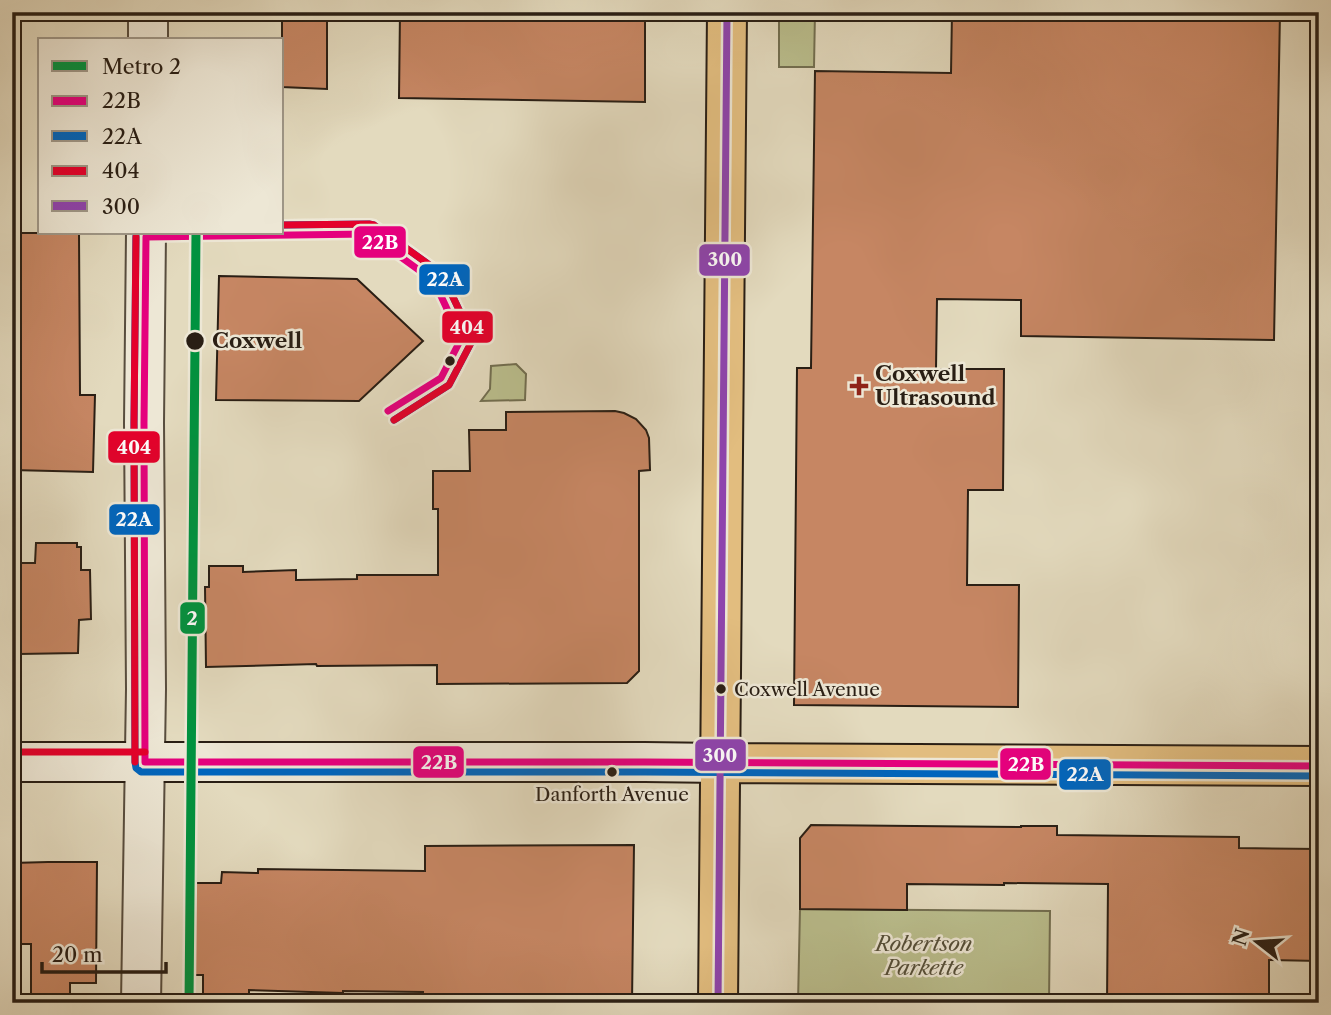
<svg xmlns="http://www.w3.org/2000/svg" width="1331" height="1015" viewBox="0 0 1331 1015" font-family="'Libre Caslon Text',serif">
<rect width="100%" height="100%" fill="#e3dabe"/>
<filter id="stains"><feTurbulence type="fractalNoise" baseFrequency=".00286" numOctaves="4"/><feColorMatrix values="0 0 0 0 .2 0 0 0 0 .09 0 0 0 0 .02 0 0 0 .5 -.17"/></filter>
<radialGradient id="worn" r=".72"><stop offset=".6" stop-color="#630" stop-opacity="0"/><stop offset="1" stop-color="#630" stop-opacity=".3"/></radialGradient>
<!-- green -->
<path fill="#babe8d" stroke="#726e50" stroke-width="2" d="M779,12H815L814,67H779Z
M516,364L526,374L525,400L481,401L490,389L491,366Z
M800,909L1050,911L1049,1003H798Z"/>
<!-- building -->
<path fill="#c68663" stroke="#291e14" stroke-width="2" d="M400,12H645V102L399,98Z
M952,12H1280L1274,340L1021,336V300L937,299L936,369H1004L1003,490H968L967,585H1019L1018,707L794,705L797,368H811L815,71L951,73Z
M282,17H327V89L282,87Z
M12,233H79L80,395H95L93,472L12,470Z
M219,276L357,279L423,341L359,401L216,400Z
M615,411L624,413L636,419L646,430L649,438L650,470L639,471V671L627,683L437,684V665L317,666L316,664L206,667L205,587H209V566H243V572L296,570V580L357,579V575H438V509H433V471H470L469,430H506V412Z
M36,543H77V547H81V570H90L91,619L79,620L78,653L19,654L18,563H35Z
M811,825L1021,827V826H1057V835L1239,837V848L1319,849V961L1269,960V1003H1107L1108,884L1004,883V885L907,884V910L800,909V838Z
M634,845L632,1003H423V992L343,991V993L249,990V1003H203V975H192V883H221L222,872L258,873V869L425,871V846Z
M48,862H97L96,983H70V996H31V944H12V863Z"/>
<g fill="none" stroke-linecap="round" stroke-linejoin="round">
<defs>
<path id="minor" d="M148,40V12
M141,1003L146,689L144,423L146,233"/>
<path id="secondary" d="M12,762H645L721,763"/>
<path id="primary" d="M721,763L1319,766
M718,1003L727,12"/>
</defs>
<!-- minor casing -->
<use href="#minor" stroke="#584d3e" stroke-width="42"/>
<!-- secondary casing -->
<use href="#secondary" stroke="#291e14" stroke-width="42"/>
<!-- primary casing -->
<use href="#primary" stroke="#291e14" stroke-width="42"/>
<!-- minor -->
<use href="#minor" stroke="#ede7d5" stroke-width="38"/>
<!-- secondary -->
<use href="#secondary" stroke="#ede7d5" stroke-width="38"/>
<!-- primary -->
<use href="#primary" stroke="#e2bd7f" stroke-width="38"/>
<defs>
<path id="bus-1" d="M146,237L369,234L434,281L461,339L441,378L388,411
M145,762H645L1319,766
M145,762L144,423L146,237"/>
<path id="bus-2" d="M282,225L369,224L374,225L442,274L471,335V343L449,385L394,420
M136,233L134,423L135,762L136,768L141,772H645L1319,776"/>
<path id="bus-3" d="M282,225L369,224L374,225L442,274L471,335V343L449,385L394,420
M12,752H145
M135,762L134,423L136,237"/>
<path id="bus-4" d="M718,1003L727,12"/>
</defs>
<!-- bus-1 casing -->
<use href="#bus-1" stroke="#ede7d5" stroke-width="12"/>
<!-- bus-2 casing -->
<use href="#bus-2" stroke="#ede7d5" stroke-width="12"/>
<!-- bus-3 casing -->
<use href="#bus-3" stroke="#ede7d5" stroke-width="12"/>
<!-- bus-4 casing -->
<use href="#bus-4" stroke="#ede7d5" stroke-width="12"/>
<!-- bus-1 -->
<use href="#bus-1" stroke="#e5007d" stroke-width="7"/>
<!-- bus-2 -->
<use href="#bus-2" stroke="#0065bd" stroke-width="7"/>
<!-- bus-3 -->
<use href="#bus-3" stroke="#e4002b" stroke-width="7"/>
<!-- bus-4 -->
<use href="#bus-4" stroke="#8e44ad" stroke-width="7"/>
<defs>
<path id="metro-1" d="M189,1003L196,233"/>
</defs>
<!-- metro-1 casing -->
<use href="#metro-1" stroke="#ede7d5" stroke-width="14"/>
<!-- metro-1 -->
<use href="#metro-1" stroke="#00923f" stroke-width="9"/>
</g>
<!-- markers -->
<g fill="#291e14" stroke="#ede7d5" stroke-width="2.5">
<circle cx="195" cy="341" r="10"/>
<circle cx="450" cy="361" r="6"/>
<circle cx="721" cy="689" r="6"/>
<circle cx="612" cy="772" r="6"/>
</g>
<path fill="#8f2418" stroke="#ede7d5" stroke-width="2.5" d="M855.5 375.5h7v7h7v7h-7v7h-7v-7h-7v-7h7z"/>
<g text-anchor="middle" stroke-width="5" stroke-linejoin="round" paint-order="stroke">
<!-- bus labels -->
<g font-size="19" fill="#291e14" stroke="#ede7d5" text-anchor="start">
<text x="734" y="696">Coxwell Avenue</text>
<text x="612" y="801" text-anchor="middle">Danforth Avenue</text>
</g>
<!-- stop labels -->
<g font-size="21" font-weight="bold" fill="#291e14" stroke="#ede7d5" text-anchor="start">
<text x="212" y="348">Coxwell</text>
</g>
<!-- poi labels -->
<g font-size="21" font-weight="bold" fill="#291e14" stroke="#ede7d5" text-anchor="start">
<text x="875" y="381">Coxwell<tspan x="875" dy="24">Ultrasound</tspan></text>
</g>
<!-- park labels -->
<g font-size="21" font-style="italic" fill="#544e38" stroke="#ede7d5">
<text x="924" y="951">Robertson<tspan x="924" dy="24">Parkette</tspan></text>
</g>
</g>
<g stroke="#ede7d5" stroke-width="2.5">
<rect x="353" y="225" width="54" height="34" rx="7" fill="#e5007d"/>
<rect x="698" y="243" width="53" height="34" rx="7" fill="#8e44ad"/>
<rect x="418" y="263" width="53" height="33" rx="7" fill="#0065bd"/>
<rect x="441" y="310" width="53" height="34" rx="7" fill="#e4002b"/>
<rect x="107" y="430" width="54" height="34" rx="7" fill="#e4002b"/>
<rect x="108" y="503" width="53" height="33" rx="7" fill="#0065bd"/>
<rect x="179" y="601" width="27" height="34" rx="7" fill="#00923f"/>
<rect x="694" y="738" width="53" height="34" rx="7" fill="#8e44ad"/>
<rect x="412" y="745" width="53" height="34" rx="7" fill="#e5007d"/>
<rect x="999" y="747" width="53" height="34" rx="7" fill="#e5007d"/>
<rect x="1058" y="758" width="54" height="33" rx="7" fill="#0065bd"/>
</g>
<g font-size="19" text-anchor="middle" font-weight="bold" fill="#fff">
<text x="380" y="249">22B</text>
<text x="725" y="266">300</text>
<text x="445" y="286">22A</text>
<text x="467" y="334">404</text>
<text x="134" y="454">404</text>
<text x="134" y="526">22A</text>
<text x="192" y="625">2</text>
<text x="720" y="762">300</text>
<text x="439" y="769">22B</text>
<text x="1026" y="771">22B</text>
<text x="1085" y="781">22A</text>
</g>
<!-- margin -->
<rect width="1331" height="1015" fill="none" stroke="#e3dabe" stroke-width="42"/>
<rect x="14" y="14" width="1303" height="987" fill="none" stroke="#291e14" stroke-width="3.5"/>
<rect x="21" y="21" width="1289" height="973" fill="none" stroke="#291e14" stroke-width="2"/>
<!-- legend -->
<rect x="38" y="38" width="245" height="196" fill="#ede7d5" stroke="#9f9788" stroke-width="2"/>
<rect x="52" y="61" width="35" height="10" fill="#00923f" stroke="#9f9788" stroke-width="2"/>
<text x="102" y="74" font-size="21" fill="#291e14">Metro 2</text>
<rect x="52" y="96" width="35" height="10" fill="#e5007d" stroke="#9f9788" stroke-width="2"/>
<text x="102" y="108" font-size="21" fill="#291e14">22B</text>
<rect x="52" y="131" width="35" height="10" fill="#0065bd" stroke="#9f9788" stroke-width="2"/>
<text x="102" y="144" font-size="21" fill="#291e14">22A</text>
<rect x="52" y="166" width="35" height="10" fill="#e4002b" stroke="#9f9788" stroke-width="2"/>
<text x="102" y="178" font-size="21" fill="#291e14">404</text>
<rect x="52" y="201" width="35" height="10" fill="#8e44ad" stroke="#9f9788" stroke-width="2"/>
<text x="102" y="214" font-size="21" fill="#291e14">300</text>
<!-- north arrow -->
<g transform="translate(1257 942) rotate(287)" stroke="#ede7d5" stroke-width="5" paint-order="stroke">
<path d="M0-5L12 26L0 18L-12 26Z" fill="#291e14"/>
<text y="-10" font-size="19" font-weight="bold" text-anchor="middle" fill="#291e14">N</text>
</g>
<!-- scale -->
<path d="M42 962v10h124v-10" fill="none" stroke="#291e14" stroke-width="3.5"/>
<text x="52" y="962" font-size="21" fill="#291e14" stroke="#ede7d5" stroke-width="5" paint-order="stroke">20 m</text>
<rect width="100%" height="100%" filter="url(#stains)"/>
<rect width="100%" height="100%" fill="url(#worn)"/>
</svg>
